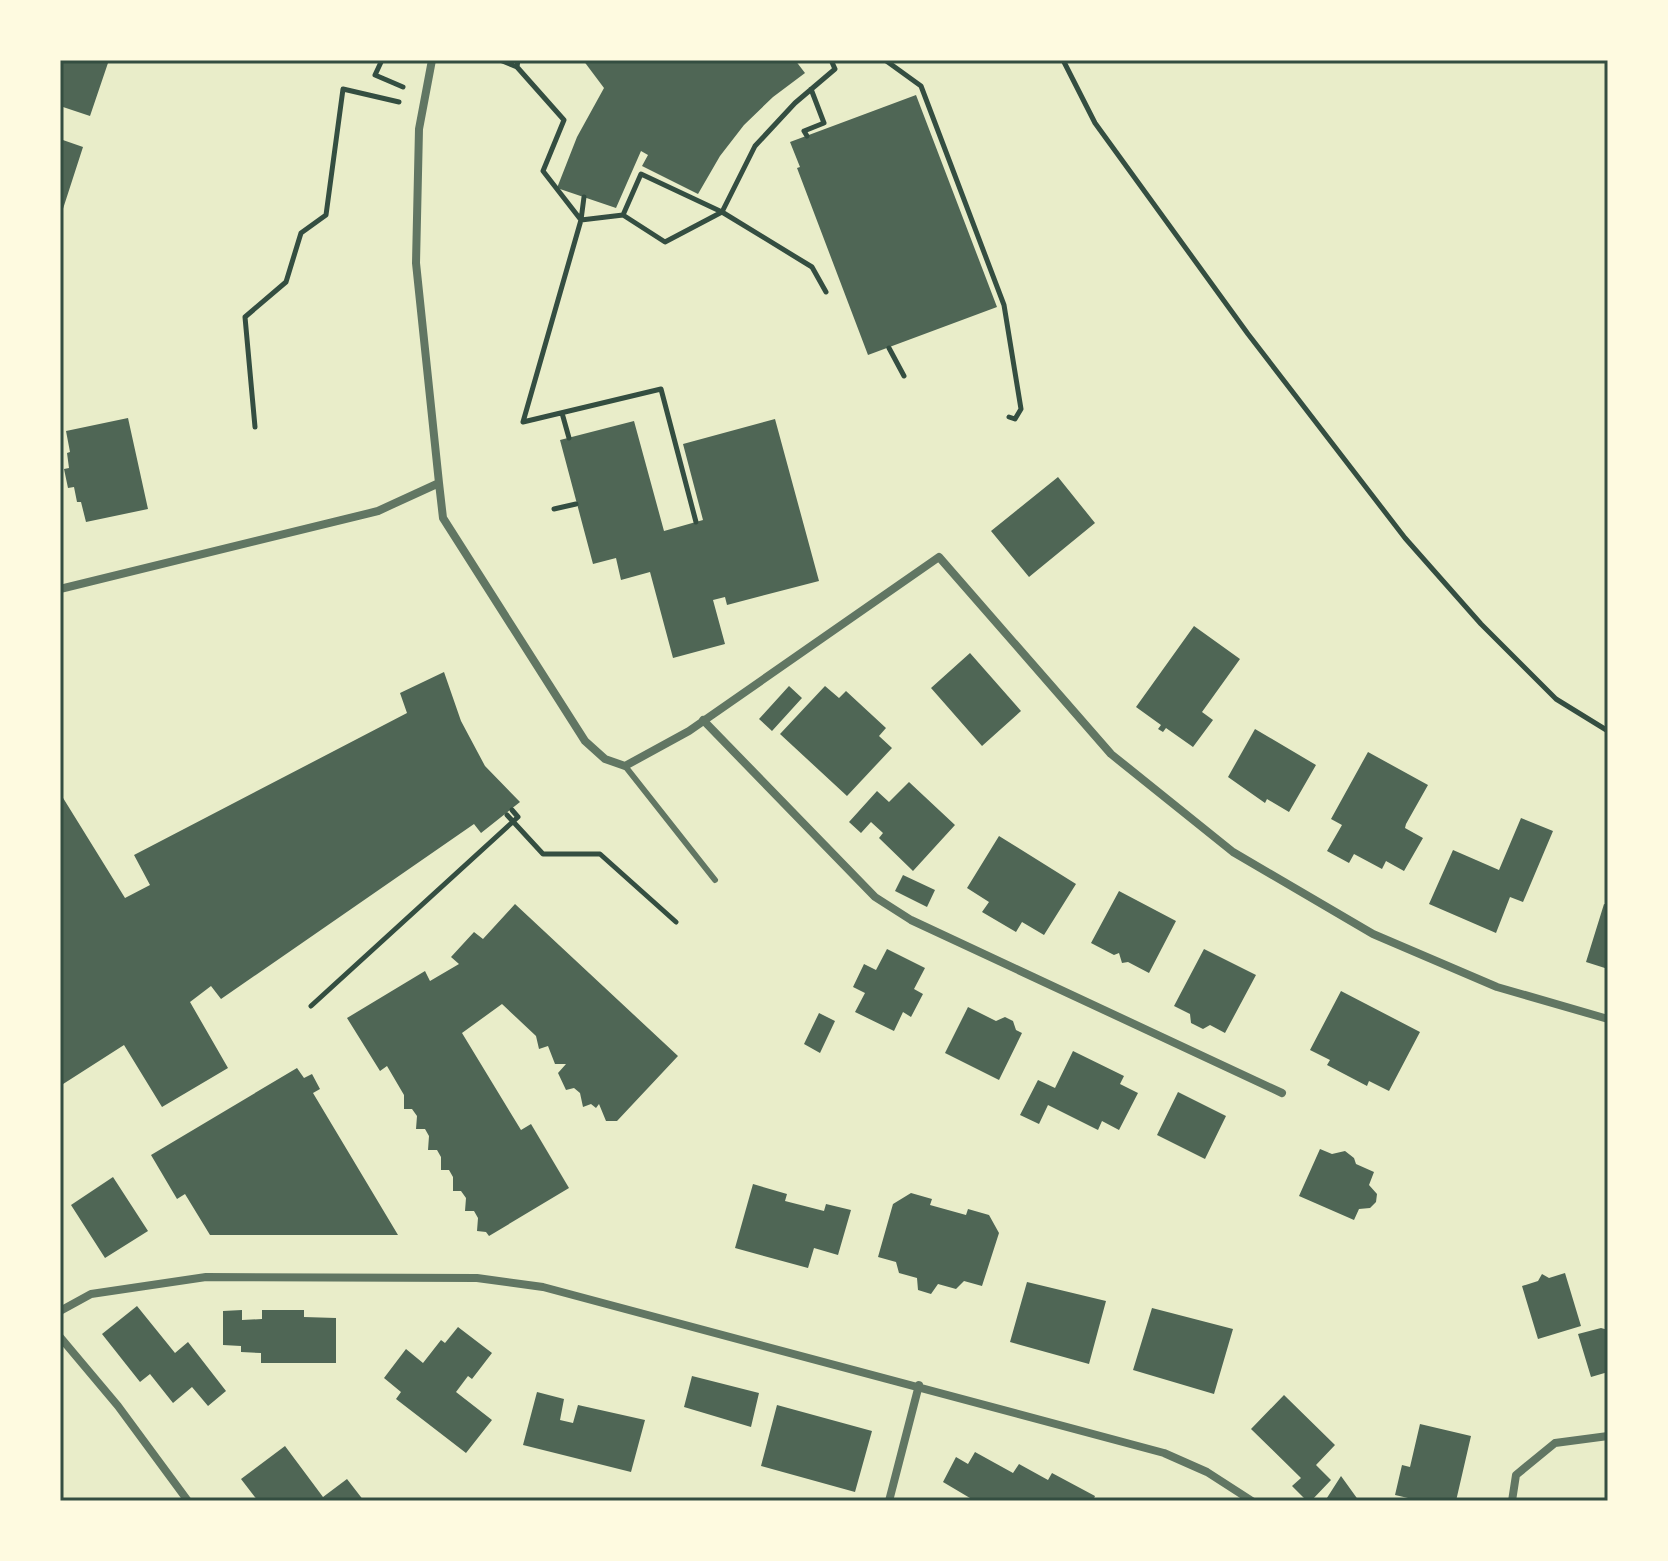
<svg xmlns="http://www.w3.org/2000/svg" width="1668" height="1561" viewBox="0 0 1668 1561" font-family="'Source Sans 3',sans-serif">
<rect width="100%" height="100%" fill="#e9edc9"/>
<!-- building -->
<path fill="#4f6655" d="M60,60H109L90,116L60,106Z
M583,60H795L805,73L773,97L744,125L720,156L698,194L642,166L648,155L641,151L616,208L557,188L577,137L604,88Z
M916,95L997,307L868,355L797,168L800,167L790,142Z
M60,139L83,147L61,215H60Z
M128,418L148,509L86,522L81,502H77L74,487L68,488L64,469L69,468L67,453L70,452L66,431Z
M775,419L819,581L727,605L725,597L713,600L725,644L673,658L650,572L621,580L616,558L593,564L560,440L634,421L664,531L703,520L683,444Z
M1058,477L1095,523L1029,577L991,531Z
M1194,626L1240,659L1202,712L1213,720L1193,747L1166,728L1163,732L1158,729L1161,725L1136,707Z
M970,653L1021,711L982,746L931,688Z
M444,672L461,721L485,766L520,802L481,833L474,824L221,999L211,986L190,1002L228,1068L162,1107L124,1045L60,1086V793L125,898L150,885L134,855L407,713L400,693Z
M789,686L802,698L772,731L759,719Z
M825,686L839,698L846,691L886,728L879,736L892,748L847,796L780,734Z
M1255,729L1316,765L1289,812L1267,799L1265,803L1228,777Z
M1368,752L1428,785L1406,824L1405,828L1423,838L1404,871L1386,861L1382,869L1354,854L1349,863L1327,851L1342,825L1331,819Z
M909,782L955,825L913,871L879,838L883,833L871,822L861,833L849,822L877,791L889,802Z
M1521,818L1553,831L1523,902L1510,897L1496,933L1429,904L1453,850L1499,870Z
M999,836L1076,884L1044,935L1022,922L1016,932L982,912L989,902L967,888Z
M903,875L935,890L927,907L895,891Z
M1119,891L1176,921L1149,973L1128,962L1122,963L1119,953L1114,955L1091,943Z
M515,904L678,1056L617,1121H606L599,1104L596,1108L591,1104L583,1107L580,1093L574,1088L566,1090L558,1073L566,1064H555L548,1046L539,1049L536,1036L502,1004L462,1033L521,1130L531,1124L569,1188L489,1236L486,1232L477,1231L478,1218L474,1211H465L466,1198L461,1191H453V1177L449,1170H441V1157L437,1150H428L429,1136L425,1129H416L417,1116L412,1109H404V1095L387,1066L380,1071L347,1018L425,971L430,981L459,964L451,957L474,932L483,939Z
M1604,904L1608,905V969L1586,962Z
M887,949L925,968L914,989L923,994L911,1017L903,1012L894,1031L855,1012L865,993L853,987L864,964L876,970Z
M1204,949L1256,975L1225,1033L1210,1025L1203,1029L1191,1023L1190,1014L1174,1006Z
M1341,991L1420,1032L1389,1091L1369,1081L1367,1086L1327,1065L1330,1060L1310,1050Z
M968,1007L996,1021L1005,1017L1013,1021L1016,1030L1022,1033L999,1080L945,1053Z
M819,1013L835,1021L820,1053L804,1044Z
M1073,1051L1124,1076L1120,1084L1138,1093L1119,1130L1102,1121L1098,1130L1048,1105L1039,1124L1020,1115L1038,1080L1055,1088Z
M297,1068L304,1078L312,1074L320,1089L313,1093L398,1235H210L185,1194L177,1199L151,1155Z
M1178,1092L1226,1116L1205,1159L1157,1135Z
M1320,1149L1332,1154L1345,1151L1354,1158L1356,1164L1374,1172L1369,1185L1377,1194L1376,1202L1370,1208L1359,1209L1354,1220L1299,1196Z
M113,1177L148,1231L105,1258L71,1205Z
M753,1184L787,1194L785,1201L824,1211L826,1204L851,1210L838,1255L814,1248L808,1268L735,1248Z
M911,1193L932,1199L930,1205L966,1215L968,1209L989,1215L999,1233L982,1286L964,1281L956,1289L938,1284L931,1294L918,1290L917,1278L899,1273L896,1262L878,1257L893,1204Z
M1565,1273L1581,1326L1538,1339L1522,1286L1538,1281L1542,1274L1549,1278Z
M1027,1282L1106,1301L1089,1364L1010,1342Z
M137,1306L175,1353L188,1342L226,1391L208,1406L192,1387L173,1403L150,1374L140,1382L102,1334Z
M1152,1308L1233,1329L1214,1394L1133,1370Z
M242,1310V1320L262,1319V1310H304V1317L336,1318V1363H261V1353L241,1352V1346L223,1345V1311Z
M458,1327L492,1353L472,1379L468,1376L456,1392L492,1420L466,1453L396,1399L401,1392L384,1378L406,1349L423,1363L441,1340L445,1343Z
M1601,1328L1608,1330V1372L1591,1377L1578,1334Z
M692,1376L759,1393L751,1427L684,1407Z
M537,1392L564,1399L560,1420L573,1423L578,1405L645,1420L631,1472L523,1445Z
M1284,1395L1335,1445L1316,1465L1331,1480L1311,1501H1307L1292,1486L1301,1478L1251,1429Z
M777,1405L872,1431L855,1492L761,1466Z
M1420,1424L1471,1436L1456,1501H1421L1395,1495L1402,1465L1410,1467Z
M285,1446L323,1497L347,1479L364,1501H258L241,1479Z
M975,1452L1013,1473L1019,1464L1048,1480L1052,1473L1095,1496L1093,1501H975L943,1482L956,1457L968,1464Z
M1341,1476L1359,1501H1325Z"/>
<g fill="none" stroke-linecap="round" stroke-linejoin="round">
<!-- path -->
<path stroke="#344e41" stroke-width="5" d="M382,60L375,75L403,87
M500,60L517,67
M518,60L517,67L564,120L543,171L581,220L623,215L641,174L722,212L812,267L826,292
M885,60L921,86L1004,305L1021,409L1015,419L1009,417
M1063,60L1095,123L1248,334L1405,538L1481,624L1556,699L1608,731
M807,136L804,131L824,123L811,89
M623,215L665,242L722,212L755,146L795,103L835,69L831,60
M889,348L904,376
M562,413L569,438
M523,422L661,389L696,522
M523,422L581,220L584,197
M255,427L245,317L286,282L301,233L326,215L343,89L399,102
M554,509L576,504
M507,815L543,854H600L676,922
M311,1006L518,817L512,810"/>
<!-- service -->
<path stroke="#617663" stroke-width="6" d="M625,766L715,880"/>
<!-- minor -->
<path stroke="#617663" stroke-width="8" d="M439,483L443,518L585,741L605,759L625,766L689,731L939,557L1111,754L1233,852L1373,934L1497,987L1608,1019
M60,589L378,511L439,483L416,263L419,129L432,60
M703,720L875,897L911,920L1282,1093
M60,1311L91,1294L206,1277L477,1278L543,1287L1164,1453L1207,1472L1252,1501
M60,1337L118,1406L188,1501
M889,1501L919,1385
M1512,1501L1516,1475L1555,1443L1608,1436"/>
</g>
<!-- border -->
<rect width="1668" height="1561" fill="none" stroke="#fefae0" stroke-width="124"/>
<rect x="62" y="62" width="1544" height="1437" fill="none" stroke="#344e41" stroke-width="3"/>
</svg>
